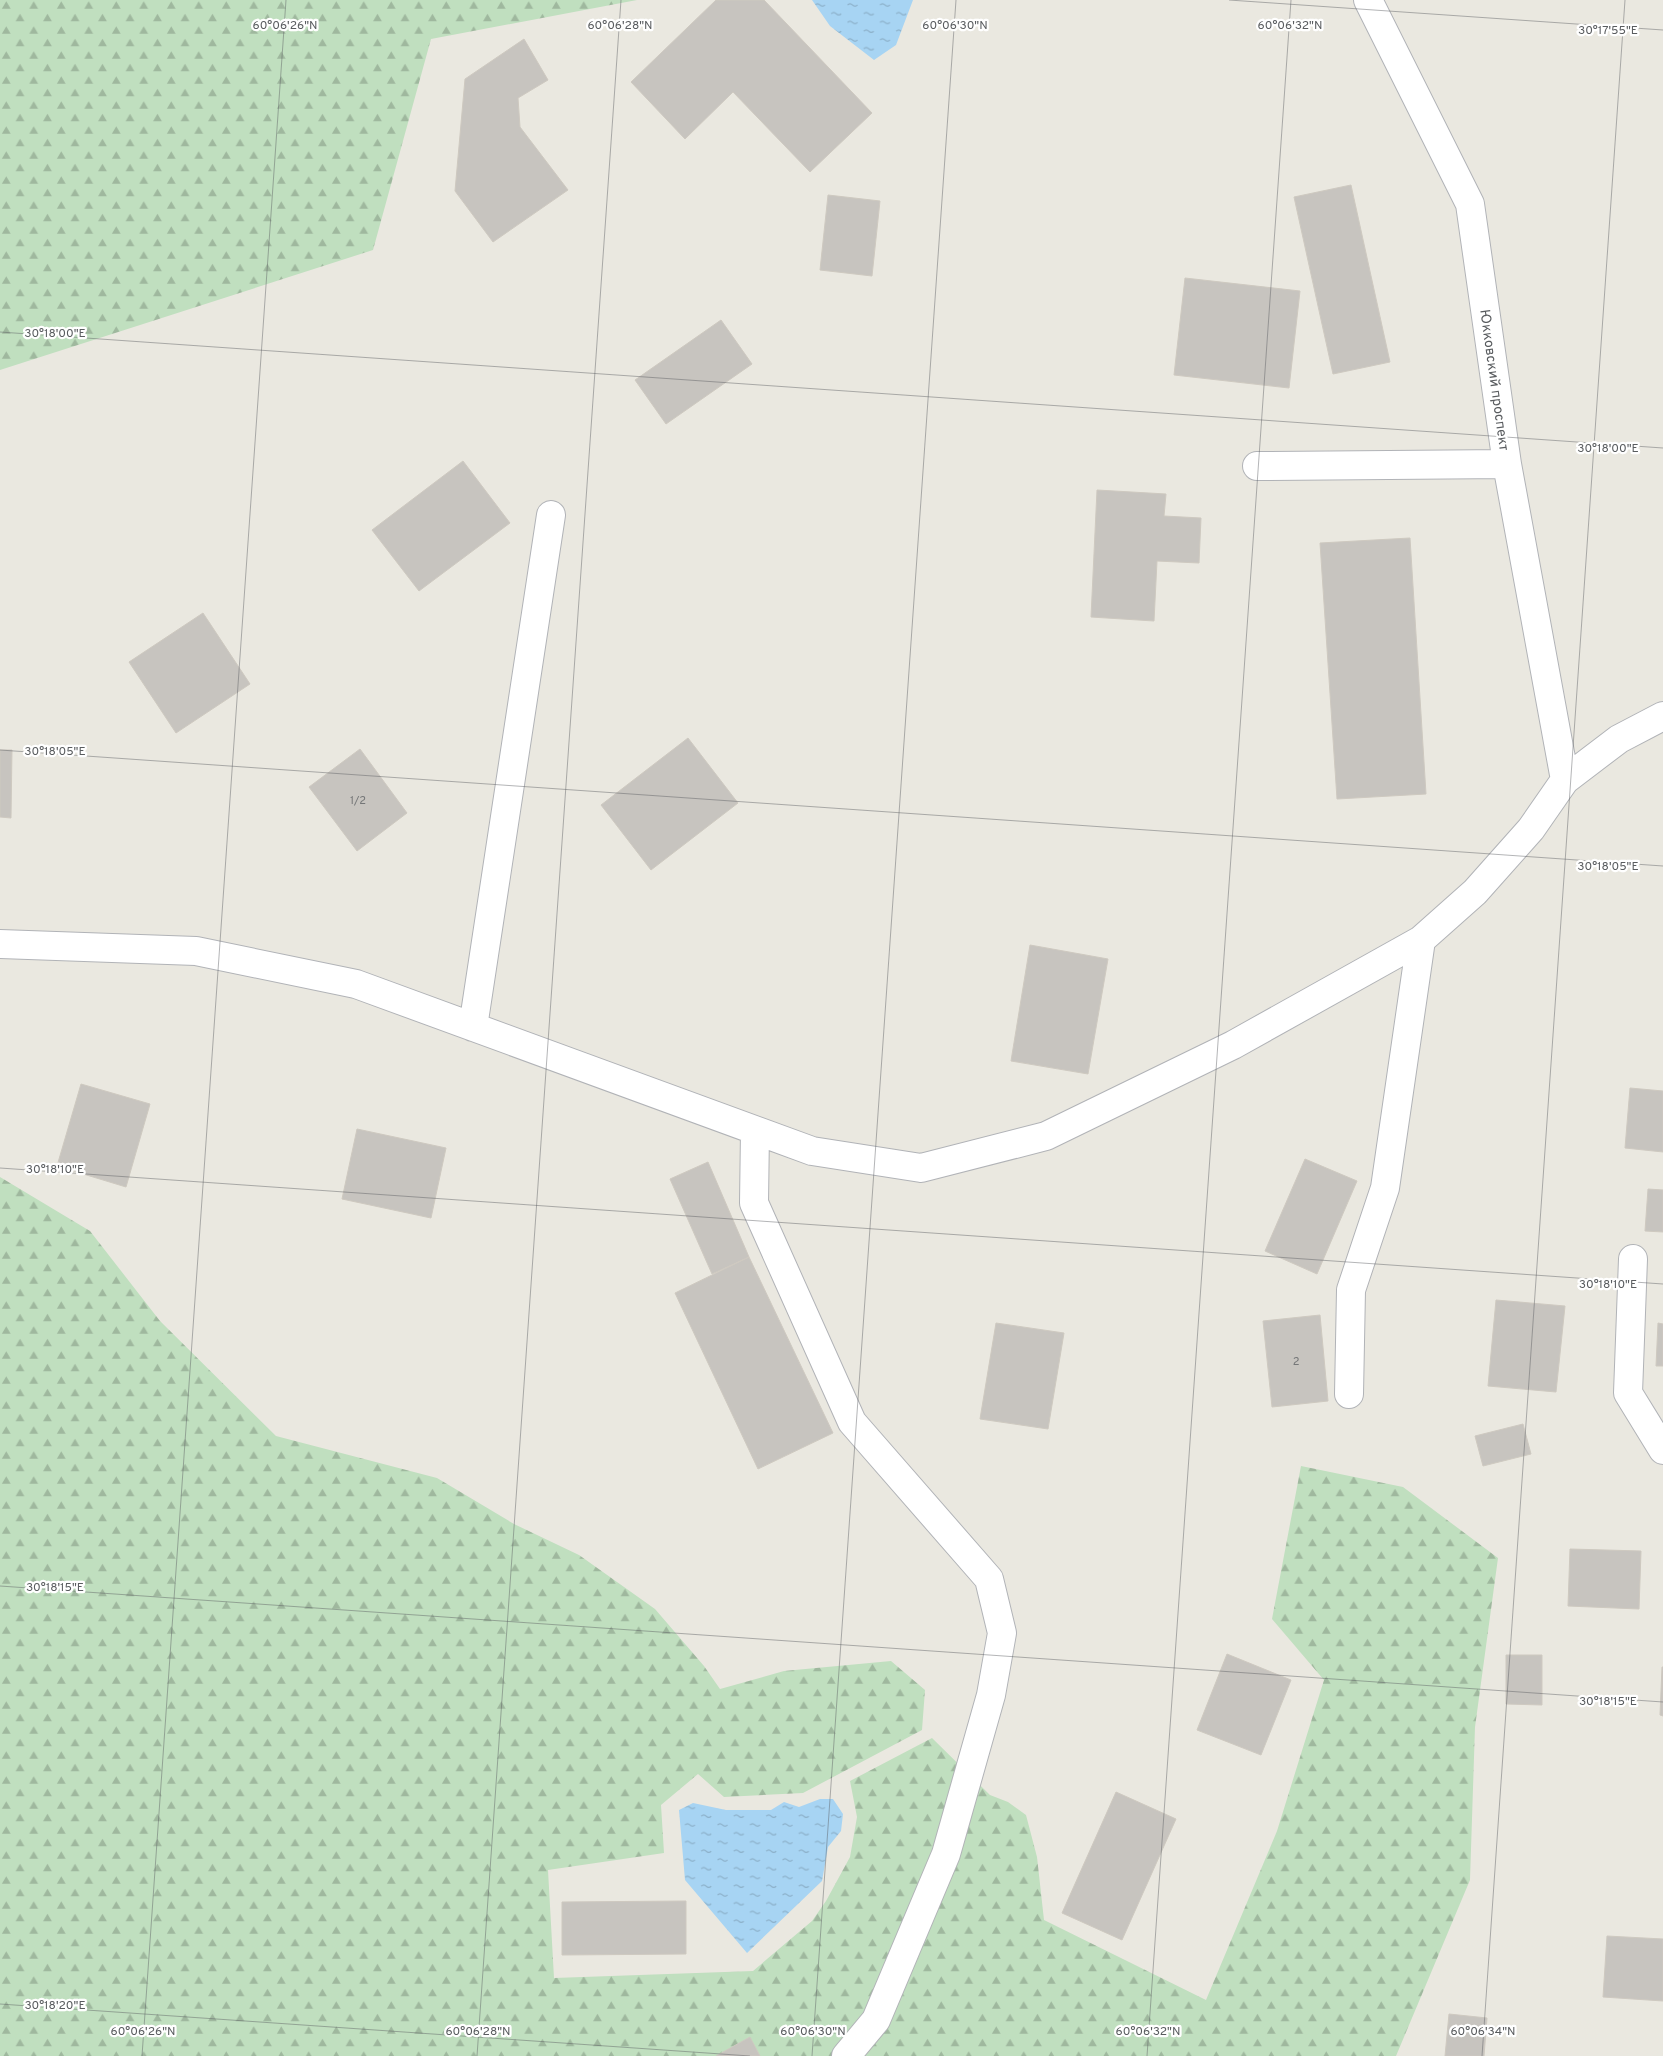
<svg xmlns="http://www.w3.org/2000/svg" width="1663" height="2056" viewBox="0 0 1663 2056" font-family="Overpass,sans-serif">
<defs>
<pattern id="forest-firs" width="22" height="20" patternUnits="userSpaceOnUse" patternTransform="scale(1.25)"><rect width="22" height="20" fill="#c0dfbf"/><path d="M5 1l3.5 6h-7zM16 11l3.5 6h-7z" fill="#9fb89e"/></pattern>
<pattern id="water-ripples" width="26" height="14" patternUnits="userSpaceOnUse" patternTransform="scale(1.25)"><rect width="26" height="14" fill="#a7d4f3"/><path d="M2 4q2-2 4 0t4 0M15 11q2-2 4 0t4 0" fill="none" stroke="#8bafc8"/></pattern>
</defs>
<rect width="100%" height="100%" fill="#eae8e0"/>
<!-- forest -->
<path fill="url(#forest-firs)" d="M0,0H637L431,39L373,250L0,370Z
M0,1177L90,1231L160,1321L276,1436L437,1478L514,1524L579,1555L655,1609L704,1666L720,1689L784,1671L891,1661L925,1690L922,1730L803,1793L724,1797L698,1774L661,1805L664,1853L548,1870L554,1978L753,1971L812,1921L826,1901L850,1857L857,1817L850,1781L932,1738L990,1795L1008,1802L1026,1815L1037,1857L1044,1920L1206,2000L1277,1831L1324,1680L1272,1619L1301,1466L1403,1487L1498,1558L1475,1727L1470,1880L1396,2056H0Z"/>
<!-- water -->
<path fill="url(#water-ripples)" d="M812,0H913L896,45L874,60L830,26Z
M820,1799H833L843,1814L841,1831L828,1847L822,1881L747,1953L685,1880L679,1810L693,1803L726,1810H771L784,1802L799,1807Z"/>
<!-- building -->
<path fill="#c7c4bf" stroke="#cec9c0" d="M716,0H764L872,113L810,172L733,92L685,139L631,82Z
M524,39L548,80L518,98L520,127L568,190L493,242L455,191L465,79Z
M1351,185L1390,362L1333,374L1294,197Z
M828,195L880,201L872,276L820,270Z
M1185,278L1300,291L1289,388L1174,375Z
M721,320L752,364L666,424L635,380Z
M463,461L510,523L419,591L372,530Z
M1097,490L1166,494L1164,516L1201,518L1199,563L1157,561L1154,621L1091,617Z
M1410,538L1426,794L1337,799L1320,543Z
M203,613L250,684L176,733L129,662Z
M688,738L738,803L651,870L601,805Z
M360,749L407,813L357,851L309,787Z
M0,750H12L11,818L0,817Z
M1030,945L1108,959L1088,1074L1011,1061Z
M81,1084L150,1104L126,1187L57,1166Z
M1630,1088L1663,1091V1152L1625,1148Z
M357,1129L446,1148L431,1218L342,1199Z
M1305,1159L1357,1181L1317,1274L1265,1251Z
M708,1162L749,1257L712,1274L670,1179Z
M1648,1189L1663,1190V1232L1645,1231Z
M749,1257L833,1433L758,1469L675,1293Z
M1496,1300L1565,1306L1556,1392L1488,1386Z
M1320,1315L1328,1401L1272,1407L1263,1321Z
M996,1323L1064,1333L1048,1429L980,1419Z
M1658,1323L1663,1324V1366H1656Z
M1523,1424L1531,1454L1483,1466L1475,1436Z
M1570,1549L1641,1551L1639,1609L1568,1606Z
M1227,1654L1291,1680L1261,1755L1197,1730Z
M1506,1655H1542V1705L1506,1704Z
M1662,1667H1663V1716L1660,1715Z
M1116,1792L1176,1819L1122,1940L1062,1913Z
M686,1901V1954L562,1955V1902Z
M1607,1936L1663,1939V2001L1603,1997Z
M1449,2014L1487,2018L1484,2056H1445Z
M750,2037L760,2056H716Z"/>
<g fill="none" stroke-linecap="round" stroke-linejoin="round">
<defs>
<path id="minor" d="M1368,0L1470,204L1507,464L1565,780
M1257,466L1507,464
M0,944L196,951L356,984L812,1151L921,1168L1046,1136L1233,1045L1421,940L1475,892L1531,829L1565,780L1619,739L1663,716
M473,1027L551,515
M755,1131L754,1203L852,1422L989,1579L1002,1633L991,1695L946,1854L876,2020L846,2056
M1633,1259L1628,1393L1663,1450
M1349,1394L1351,1290L1385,1188L1421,940"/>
</defs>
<!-- minor casing -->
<use href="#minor" stroke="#b1b3b7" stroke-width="30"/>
<!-- minor -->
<use href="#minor" stroke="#fff" stroke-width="28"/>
</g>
<!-- ticks -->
<path fill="none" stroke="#595c5f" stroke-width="1" stroke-opacity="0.45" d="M1229,0L1663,30M0,332L1663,448M0,750L1663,866M0,1168L1663,1284M0,1586L1663,1702M0,2004L750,2056M142,2056L286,0M477,2056L621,0M812,2056L956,0M1147,2056L1291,0M1482,2056L1625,0"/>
<g text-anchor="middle" stroke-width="4.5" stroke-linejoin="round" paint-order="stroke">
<!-- number labels -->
<g font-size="11" fill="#747677">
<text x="358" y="804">1/2</text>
<text x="1296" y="1365">2</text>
</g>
<!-- street labels -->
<g font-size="14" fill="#595c5f" stroke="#fff">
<text transform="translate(1495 380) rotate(82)" y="5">Юкковский проспект</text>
</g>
</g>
<g font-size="12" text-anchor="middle" fill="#595c5f" stroke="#fff" stroke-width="4.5" stroke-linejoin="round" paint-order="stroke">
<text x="285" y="29">60°06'26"N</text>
<text x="620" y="29">60°06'28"N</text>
<text x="955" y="29">60°06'30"N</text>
<text x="1290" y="29">60°06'32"N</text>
<text x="1608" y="34">30°17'55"E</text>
<text x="55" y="337">30°18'00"E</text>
<text x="1608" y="452">30°18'00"E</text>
<text x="55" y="755">30°18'05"E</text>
<text x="1608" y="870">30°18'05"E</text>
<text x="55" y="1173">30°18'10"E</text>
<text x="1608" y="1288">30°18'10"E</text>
<text x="55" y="1591">30°18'15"E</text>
<text x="1608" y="1705">30°18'15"E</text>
<text x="55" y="2009">30°18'20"E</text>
<text x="143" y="2035">60°06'26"N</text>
<text x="478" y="2035">60°06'28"N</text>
<text x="813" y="2035">60°06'30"N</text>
<text x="1148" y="2035">60°06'32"N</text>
<text x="1483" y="2035">60°06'34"N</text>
</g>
</svg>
